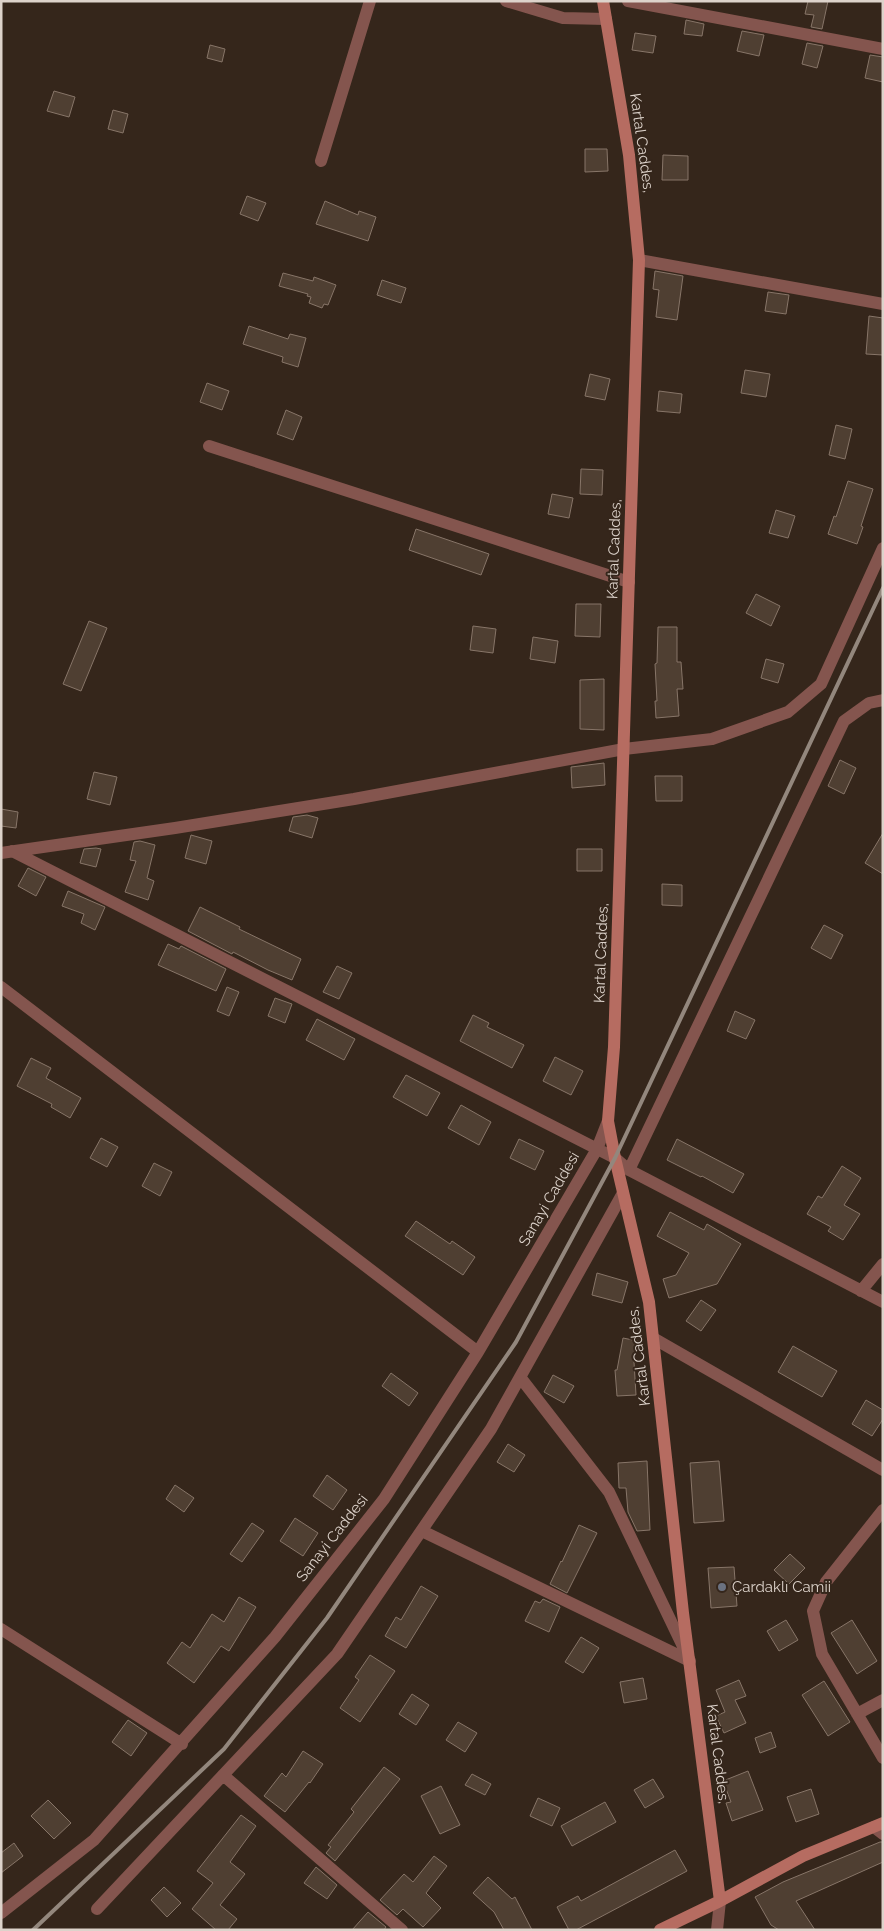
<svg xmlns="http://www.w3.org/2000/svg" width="884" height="1931" viewBox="0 0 884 1931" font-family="Raleway,sans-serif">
<rect width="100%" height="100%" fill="#35261b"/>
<!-- building -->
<path fill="#4f3f32" stroke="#877568" d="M808,1H828L822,29L811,27L814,15L805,14Z
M686,20L704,24L702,36L684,34Z
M742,31L764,35L759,56L737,51Z
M635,33L656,36L653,53L632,50Z
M807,43L823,46L817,68L802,64Z
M210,45L225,49L222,62L207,58Z
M870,55L883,57V82L865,78Z
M54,91L75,97L69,117L47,111Z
M113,110L128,114L123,133L108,129Z
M585,149H607L608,171L585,172Z
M663,155L688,156V180H662Z
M247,196L266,203L258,221L240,214Z
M325,201L358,215L359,211L376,217L368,241L316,224Z
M655,271L683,276L677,320L656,317L659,290L653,289Z
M283,273L313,281L314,277L336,285L328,305L324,304L322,308L309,303L311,297L307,296L308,294L279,286Z
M382,280L406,288L401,303L377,295Z
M768,292L789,295L786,314L765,311Z
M869,316L883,318V355L866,354Z
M249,326L288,339L290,334L306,338L298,367L282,362L283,357L243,344Z
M745,370L770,374L766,397L741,393Z
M590,374L610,379L605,400L585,396Z
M207,383L229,391L222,410L200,402Z
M659,391L682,394L680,413L657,411Z
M286,410L302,417L293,440L277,434Z
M836,425L852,429L845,459L829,455Z
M581,469L603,470L602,495L580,494Z
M848,481L873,489L861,526L863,527L857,544L828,534L834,516L836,517Z
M552,494L573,498L569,518L548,514Z
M776,510L795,516L788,538L769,533Z
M416,529L489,554L481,575L409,550Z
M756,594L780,606L771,626L746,613Z
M576,604H601L600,637L575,636Z
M89,621L107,628L81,691L63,684Z
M473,626L496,629L493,653L470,650Z
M658,627H677V662H681L683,689H677L679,716L656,718L655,701H657L655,664L657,663Z
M533,637L558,641L555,663L530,659Z
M766,659L784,664L778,683L761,678Z
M604,679V730L580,729V680Z
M840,760L856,768L844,794L828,786Z
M604,763L605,785L572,788L571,767Z
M94,772L117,777L110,805L87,799Z
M655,776H682V801H656Z
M1,809L18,812L16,828L1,826Z
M307,815L318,818L312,838L289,831L293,817Z
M883,833V874L865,863Z
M191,835L212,841L206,864L185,858Z
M140,841L155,845L147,878L154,881L148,900L125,892L136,861L130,860L134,842Z
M96,848L101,849L96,867L80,863L84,849Z
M577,849H602V871H577Z
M28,868L46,877L36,896L18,886Z
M662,884L682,885V906L662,905Z
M68,891L105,907L95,930L81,923L84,914L62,906Z
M200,907L240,927L239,929L301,959L292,980L268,970L233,952L232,954L188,931Z
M824,925L843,935L831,959L811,948Z
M168,944L179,949L181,946L226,969L216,991L158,965Z
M337,966L352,973L339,999L323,992Z
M227,987L239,992L229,1016L217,1011Z
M275,998L292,1004L285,1023L268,1016Z
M735,1011L755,1020L746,1039L727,1031Z
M473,1015L489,1023L487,1027L524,1045L512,1068L460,1041Z
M317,1019L355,1039L344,1060L306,1040Z
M555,1057L583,1071L571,1095L543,1081Z
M31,1058L51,1068L46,1078L81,1098L70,1118L51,1107L52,1104L17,1086Z
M406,1075L440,1093L427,1116L393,1097Z
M461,1105L491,1122L479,1145L448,1128Z
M101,1138L118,1147L107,1167L90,1158Z
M519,1139L544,1151L535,1170L510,1158Z
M677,1139L744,1174L733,1193L702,1176L701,1177L667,1160Z
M154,1163L172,1172L160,1196L142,1186Z
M842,1166L861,1178L844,1205L860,1214L843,1240L828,1231L831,1227L807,1214L818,1196L822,1198Z
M670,1212L704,1230L707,1224L741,1244L717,1284L669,1298L663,1279L676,1275L689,1253L657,1236Z
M416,1221L450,1244L452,1241L475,1257L463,1275L405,1236Z
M597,1273L628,1282L622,1303L592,1295Z
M701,1300L716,1310L701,1331L686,1321Z
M623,1338L638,1341L634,1362L636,1395L617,1396L615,1370H617Z
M793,1346L837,1371L822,1397L778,1372Z
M391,1373L418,1393L409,1406L382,1386Z
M553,1375L574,1386L564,1403L544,1392Z
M866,1400L883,1410V1419L872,1436L852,1424Z
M508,1444L525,1455L514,1472L497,1462Z
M647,1461L650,1530L637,1531L628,1512L626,1488H619L618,1463Z
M719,1461L724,1521L694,1523L690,1463Z
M327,1475L347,1490L333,1510L313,1496Z
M175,1485L194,1498L184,1512L166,1499Z
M295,1518L318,1533L303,1556L280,1541Z
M252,1523L264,1531L242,1562L230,1554Z
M579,1525L597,1533L567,1593L550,1584L561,1561L562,1562Z
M790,1554L805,1568L789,1584L774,1570Z
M734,1567L737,1606L711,1608L708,1568Z
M421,1586L438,1596L406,1648L385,1636L396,1617L401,1620Z
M239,1597L256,1607L229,1651L221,1646L194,1683L167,1663L182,1642L190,1648L212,1614L224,1622Z
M543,1599L560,1607L549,1632L525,1621L535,1601L540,1603Z
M786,1620L798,1640L779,1651L767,1631Z
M852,1620L877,1661L857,1674L831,1633Z
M581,1637L599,1648L583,1673L565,1662Z
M370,1655L395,1671L360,1722L340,1708L359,1680L355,1677Z
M643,1678L647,1699L624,1703L620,1682Z
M739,1680L746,1696L735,1700L746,1723L724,1733L716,1716L725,1712L716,1690Z
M824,1681L850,1722L828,1736L802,1695Z
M412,1694L429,1705L416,1725L399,1714Z
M128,1720L147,1733L131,1756L112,1742Z
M458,1722L477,1733L465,1752L446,1740Z
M771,1732L776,1747L760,1753L755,1738Z
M303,1751L323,1764L310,1783L309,1782L285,1812L264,1796L282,1773L286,1777Z
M384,1767L400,1779L335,1861L326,1853L331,1847L328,1845L354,1812L351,1809Z
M748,1771L763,1810L732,1821L726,1803L731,1802L723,1781Z
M472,1774L491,1784L485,1795L465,1785Z
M653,1779L664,1797L645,1808L634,1790Z
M441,1786L460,1825L440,1834L421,1796Z
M811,1789L819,1814L796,1822L787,1797Z
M538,1798L560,1808L552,1826L530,1816Z
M48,1800L71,1823L54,1839L31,1816Z
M605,1802L616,1822L572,1846L561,1826Z
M241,1815L256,1826L230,1862L245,1874L220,1905L237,1919L228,1930H216L192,1909L213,1883L197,1871Z
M880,1842H883V1862L796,1901L815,1930H779L771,1925L755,1897L783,1882Z
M14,1843L23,1856L1,1873V1853Z
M675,1850L687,1871L576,1930H569L557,1907L578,1896L581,1901Z
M434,1856L447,1866L426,1893L441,1908L423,1927L403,1909L397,1915L380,1900L404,1874L413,1882Z
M316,1867L337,1885L327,1899L304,1883Z
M488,1877L512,1899L515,1897L532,1930H504L494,1912L473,1893Z
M164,1887L181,1903L167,1917L151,1900Z
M368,1912L386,1927L384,1930H352Z"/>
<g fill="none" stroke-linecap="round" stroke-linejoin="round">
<!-- street -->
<path stroke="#84554e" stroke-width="12" d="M506,1L563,18L606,19
M628,1L883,49
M321,161L370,1
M639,260L883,304
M209,446L629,582
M12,851L615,1158L629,1170L883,1302
M1,853L175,828L354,799L624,749L712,739L788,712L821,684L883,548
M1,987L478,1352
M629,1170L844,721L869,703L883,700
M861,1291L883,1264
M653,1338L883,1470
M883,1510L826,1582L813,1611L822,1654L883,1758
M422,1531L690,1661L609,1492L520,1377
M1,1629L182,1744
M857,1714L883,1700
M223,1775L402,1930
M874,1827L883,1834
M97,1909L337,1654L491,1429L623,1193
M1,1913L94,1840L275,1637L384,1499L478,1352L597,1149L608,1121
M717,1930L720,1901"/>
<!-- secondary -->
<path stroke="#b66c61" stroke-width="12" d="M603,1L629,155L639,260L614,1047L608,1121L615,1158L649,1302L683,1613L720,1901
M660,1930L720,1901L803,1856L883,1823"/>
<!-- rail -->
<path stroke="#93877d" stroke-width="4" d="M33,1930L224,1749L327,1618L516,1342L615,1158L883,588"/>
</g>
<!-- markers -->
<circle fill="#6b7280" stroke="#35261b" stroke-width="2" cx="722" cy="1587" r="5"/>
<g text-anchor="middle" stroke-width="4" stroke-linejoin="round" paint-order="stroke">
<!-- street labels -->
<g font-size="15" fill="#ddd3cb" stroke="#35261b">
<text transform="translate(642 143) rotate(82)" y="5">Kartal Caddes,</text>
<text transform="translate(614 549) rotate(-88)" y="5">Kartal Caddes,</text>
<text transform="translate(601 953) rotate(-88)" y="5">Kartal Caddes,</text>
<text transform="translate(549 1199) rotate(-60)" y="5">Sanayi Caddesi</text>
<text transform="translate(639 1356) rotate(-97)" y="5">Kartal Caddes,</text>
<text transform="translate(332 1538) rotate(-52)" y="5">Sanayi Caddesi</text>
<text transform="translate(718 1754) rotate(83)" y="5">Kartal Caddes,</text>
</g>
<!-- poi labels -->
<g font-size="15" fill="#ddd3cb" stroke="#35261b" text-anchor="start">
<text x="732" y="1592">Çardaklı Camii</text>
</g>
</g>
<!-- border -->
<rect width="884" height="1931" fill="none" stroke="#ddd3cb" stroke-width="5"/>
</svg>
